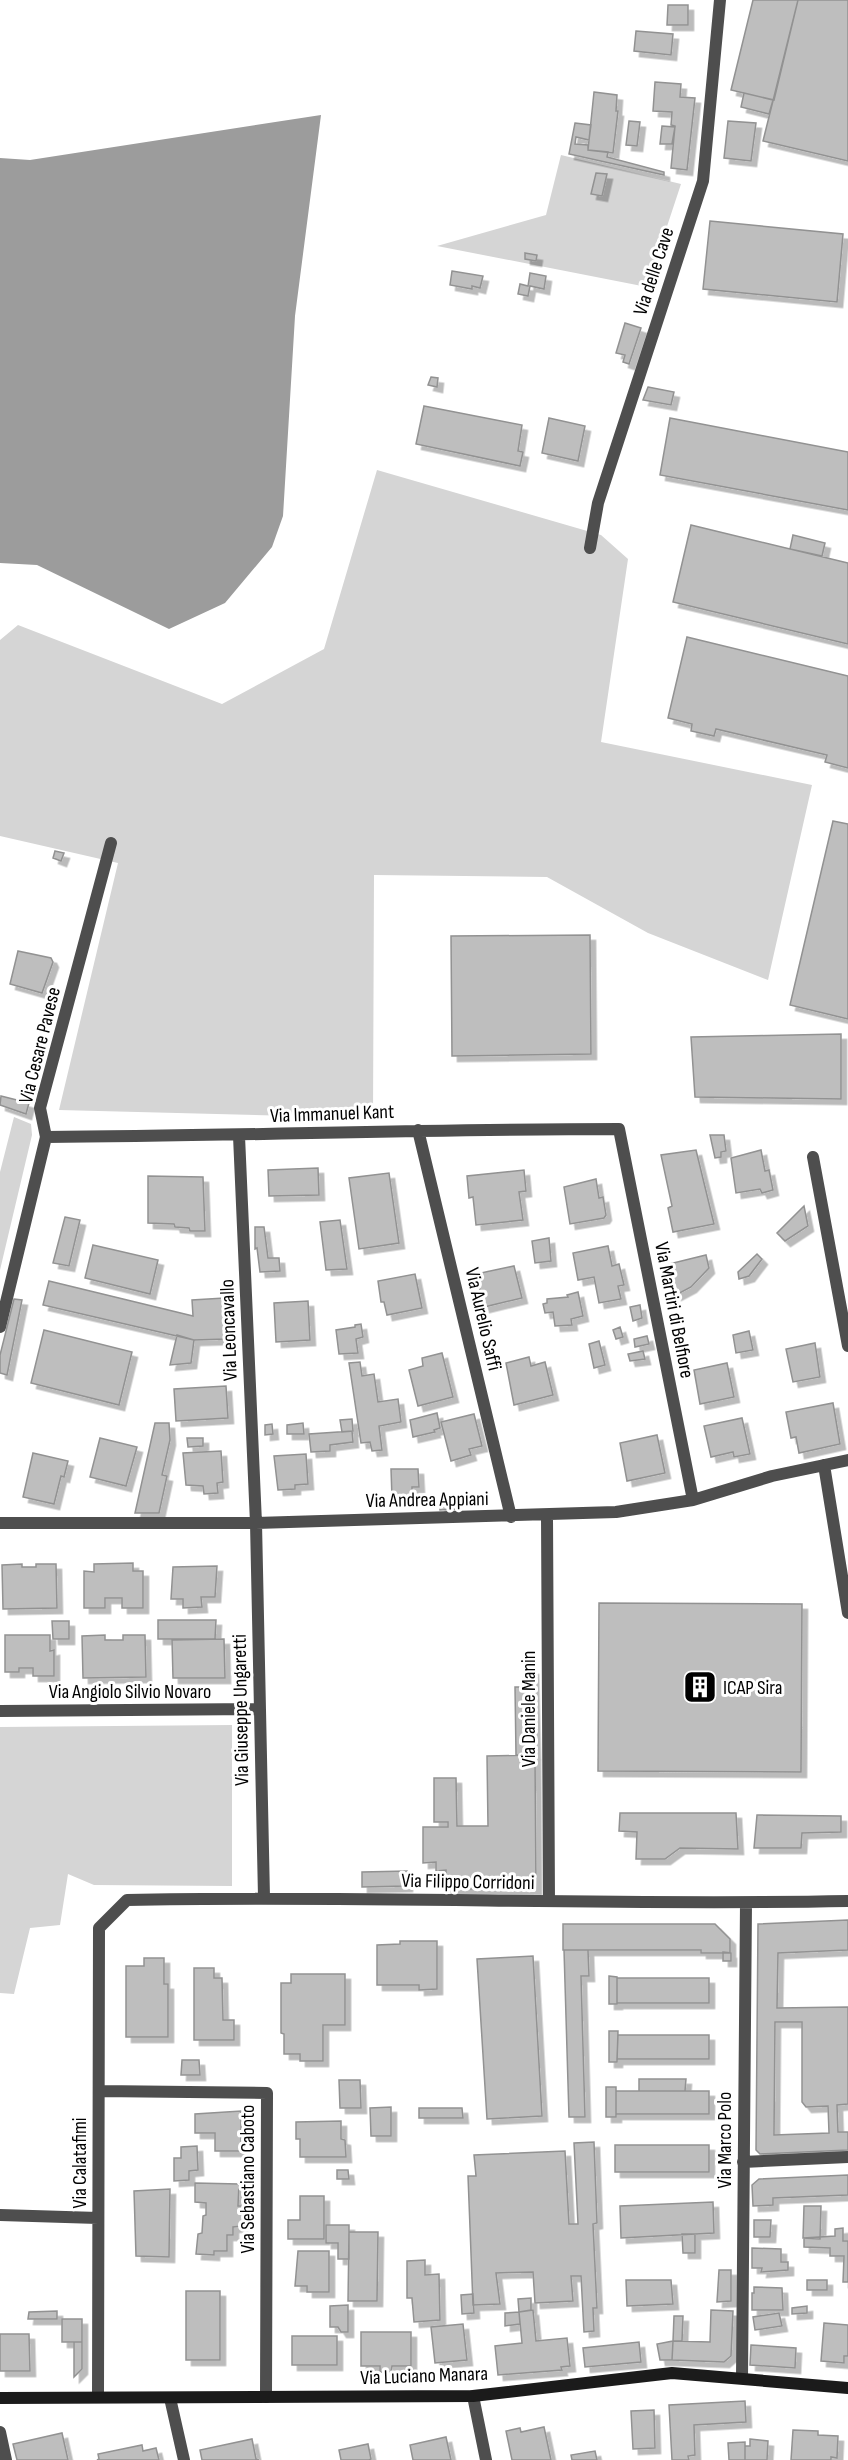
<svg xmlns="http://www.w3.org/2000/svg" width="848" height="2460" viewBox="0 0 848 2460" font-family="'Sofia Sans Condensed',sans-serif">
<defs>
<filter id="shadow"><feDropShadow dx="5.5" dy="5.5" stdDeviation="0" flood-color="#0004"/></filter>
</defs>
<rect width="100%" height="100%" fill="#fff"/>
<!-- green -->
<path fill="#d5d5d5" d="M561,155L681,184L647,287L437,246L546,215Z
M377,470L601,535L628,559L601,742L812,785L768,980L648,933L547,877L374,875L373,1118L59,1110L118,863L0,836V640L18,625L222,704L324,649Z
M14,1117L31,1124L32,1135L0,1270V1172Z
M232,1725V1886L94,1885L68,1874L60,1925L30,1928L14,1994L0,1993V1727Z"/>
<!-- water -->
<path fill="#9c9c9c" d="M321,115L295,316L283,516L272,547L225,603L169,629L37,565L0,563V158L30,160Z"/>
<!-- building -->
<path fill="#bebebe" stroke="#929292" stroke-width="1.5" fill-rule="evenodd" filter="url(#shadow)" d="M753,0H798L774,100L731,90Z
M798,0H848V161L763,141Z
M668,5H688V25H667Z
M636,31L673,34L671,55L634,51Z
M655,82L681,84L680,97L695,98L687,170L671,168L675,126L671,125L672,112L653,111Z
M594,92L617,95L616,111H618L613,153L588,150Z
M744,93L773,100L769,114L741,107Z
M629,121L640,122L637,146L626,145Z
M728,121L756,123L751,161L724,158Z
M575,123L591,125L589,140L576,137L575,144L588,145V150L608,152L607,157L664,172V175L569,154Z
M662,126L675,127L672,144H660Z
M596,173L607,174L602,196L591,194Z
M710,221L843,234L837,302L703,289Z
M525,253L537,255L536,261L525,259Z
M452,271L483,276L480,288L472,286V289L450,285Z
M530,273L546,276L544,289L530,286L528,296L518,294L520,284L528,286Z
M625,323L641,328L629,364L623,362L625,355L616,353Z
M431,377L438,378L437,387L428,385Z
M648,387L674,392L671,405L643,400Z
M424,406L522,425L518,451L523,452L520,466L416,444Z
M549,418L585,426L578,461L542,453Z
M670,418L848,452V510L660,475Z
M691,525L848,563V644L673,602Z
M793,535L825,543L822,556L790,549Z
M687,637L848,676V768L825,762L827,755L716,729L714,736L691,731L692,724L668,718Z
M833,821L848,824V1019L790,1005Z
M55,851L64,853L61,861L53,858Z
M590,935L591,1054L452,1056L451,936Z
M18,951L51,958L53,962L42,993L10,984Z
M841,1034V1099L695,1097L691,1037Z
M1,1096L29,1103L26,1114L0,1105Z
M710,1135H724L726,1151L721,1152V1157L715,1158Z
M696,1150L714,1224L673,1232L668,1208L672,1206L661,1155Z
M761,1150L765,1171L769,1170L773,1190L762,1193L760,1189L736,1193L731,1158Z
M318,1168L319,1195L269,1196L268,1170Z
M524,1170L526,1191L519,1192L523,1220L476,1225L473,1197L469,1198L467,1176Z
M389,1173L399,1243L359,1249L349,1178Z
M148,1176L203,1177L205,1231H190L189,1228L175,1227L174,1224L148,1223Z
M596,1179L599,1198L603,1197L606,1215L604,1218L570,1224L564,1187Z
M804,1206L808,1226L785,1241L777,1233Z
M65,1217L80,1220L69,1266L53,1263Z
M340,1220L347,1269L326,1270L320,1222Z
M255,1227H264L268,1258H279L280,1271L260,1272L257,1248L255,1249Z
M549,1238L551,1261L535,1263L532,1241Z
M93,1245L158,1260L150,1294L85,1278Z
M608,1246L612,1266L619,1264L624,1285L618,1286L621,1299L599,1303L594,1277L578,1280L573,1253Z
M757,1254L762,1259L749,1276L739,1279L738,1272Z
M706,1255L709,1268L691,1287L676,1295L669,1264Z
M514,1266L522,1298L484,1307L476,1274Z
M415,1274L422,1308L387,1315L384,1302H381L378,1281Z
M49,1281L193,1316L192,1300L224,1298L227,1339L194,1340L43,1305Z
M578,1292L583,1316L571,1319L572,1325L555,1326L553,1312L545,1313L543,1304L547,1303V1299L568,1297L567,1295Z
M14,1299L22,1300L7,1375L0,1373V1355Z
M308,1301L310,1340L276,1342L274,1303Z
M640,1305L642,1318L633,1321L630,1307Z
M361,1324L363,1337L356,1339L358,1353L339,1354L336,1330L355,1327V1325Z
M620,1327L623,1337L616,1339L613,1330Z
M44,1330L132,1352L119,1405L31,1383Z
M749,1331L753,1350L736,1353L733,1335Z
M177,1335L194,1340L191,1363L170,1365Z
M647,1336L649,1344L635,1347L634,1339Z
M599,1341L605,1365L594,1368L589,1344Z
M815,1343L820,1377L793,1382L786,1349Z
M643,1351L645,1359L630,1361L628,1354Z
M442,1353L453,1397L418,1406L409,1370L423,1366L422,1358Z
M529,1357L531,1366L545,1362L553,1395L514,1405L506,1363Z
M360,1362L362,1376L374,1374L378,1402L398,1399L401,1422L379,1426L382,1450L372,1451L370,1442L361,1443L349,1363Z
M727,1363L734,1397L700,1404L694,1370Z
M226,1386L228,1418L176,1421L174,1389Z
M833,1403L840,1444L799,1453L796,1437L791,1438L786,1412Z
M437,1413L440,1428L434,1430L435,1432L413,1437L410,1420Z
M474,1414L482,1446L469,1449L471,1455L451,1461L441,1422Z
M742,1418L750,1454L734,1457L733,1452L711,1457L704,1426Z
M352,1419L353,1431L342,1432L340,1420Z
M155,1423H169L170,1440L162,1475L167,1476L159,1513H135Z
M303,1423L304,1434H287V1425Z
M272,1424L273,1434L265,1435V1425Z
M352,1431L353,1442L330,1445V1451L311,1452L309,1434Z
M657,1435L665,1473L627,1481L620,1443Z
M100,1438L137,1447L126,1486L90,1477Z
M187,1438H203V1446L188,1447Z
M221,1451L223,1482L217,1483L218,1493L204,1494L203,1486L186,1485L183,1453Z
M33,1453L68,1461L64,1477L61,1476L54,1504L23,1497Z
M306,1454L308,1484L295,1485V1489L278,1490L274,1456Z
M391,1469H418L419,1487H412V1498H392Z
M454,1501L455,1509L440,1510L439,1502Z
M133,1563V1571H143V1608H122V1598H105V1608H84V1571L94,1572V1564Z
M22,1564V1567H36V1564H56L57,1608L3,1609L2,1565Z
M217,1566L215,1597H201L202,1607L183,1608V1599H171L173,1567Z
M599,1603L802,1604L801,1772L598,1771Z
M158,1620H216L215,1639H158Z
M52,1621H69V1639H53Z
M5,1635H50V1651L54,1650V1676H33V1668H19V1672H5Z
M105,1635V1640H123V1635H145L146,1677L83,1678L82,1636Z
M224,1639L225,1678H173L172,1640Z
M533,1669L535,1755H516L515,1687H523L524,1670Z
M535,1755L536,1889H446V1870L436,1871V1862L423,1863V1827H448V1822H434V1778H456L457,1826H488L487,1756Z
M620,1813H736L738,1849L680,1848L665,1859H636L637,1832L619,1831Z
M757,1815L841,1816V1832L802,1833L801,1848H754Z
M407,1871V1886L362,1887V1872Z
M848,1920V1950L778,1953L777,2008L848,2007V2104L837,2105L838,2132H848V2150L760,2154L756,2150L758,1924ZM775,2022H802V2102L806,2107L828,2106L829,2133L774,2135Z
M563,1924H715L730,1939V1953H701V1950H563Z
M400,1941H437V1989L419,1990V1985H377V1945L400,1944Z
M564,1950H588L589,1976H581L585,2117H569Z
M723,1952L731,1953V1961H723Z
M533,1956L542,2116L487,2119L477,1959Z
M144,1958H164V1984H168V2037H126V1966H144Z
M194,1968H214V1978H222L223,2020H234V2040H194Z
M291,1974H345V2025H323V2061H300V2054H284V2034L281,2033V1983H291Z
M609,1976L617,1977V2004H609Z
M617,1978H709V2003H617Z
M609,2031H618L617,2062H609Z
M618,2035H709V2059H617Z
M182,2060H199L200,2075H181Z
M639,2079H686L685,2091H639Z
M339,2080H360L361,2108H340Z
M606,2087H616V2117H606Z
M616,2091H709V2114H616Z
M391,2107V2136H371L370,2108Z
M419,2108H462L463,2118H419Z
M241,2111V2151H215V2133H195V2114Z
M341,2121V2139L345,2140L346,2157H300V2139H296V2122Z
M594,2142L597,2223L593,2224L597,2308H593L594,2331L584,2332L581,2276H571L573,2301L535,2303L533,2272L496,2273L500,2304L473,2305L468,2176H476L474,2155L565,2151L569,2224H578L574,2143Z
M615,2145H709V2172H615Z
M197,2146L198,2170L189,2171V2180L174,2181V2158H181V2147Z
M337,2170H348L349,2179H337Z
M848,2175V2195L773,2198V2205L753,2206L752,2185L759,2179Z
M195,2183L239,2184L238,2206H243V2226L233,2227V2235H227V2251H214V2255L196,2254L198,2234L202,2233L203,2216L206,2215V2203L195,2202Z
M170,2189L169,2257L136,2256L134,2191Z
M300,2196H324V2239H288V2220H300Z
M713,2202L714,2233L621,2238L620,2206Z
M804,2206H821L820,2239L803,2238Z
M754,2220H771L770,2237H754Z
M326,2225H349V2259H338V2243H326Z
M843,2228V2241H848V2282H843L844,2256H830V2248L804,2247V2238L835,2236V2229Z
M349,2232H378L377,2301H348Z
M682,2234H695V2253H683Z
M752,2248L781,2249V2262H788V2270L761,2272L762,2268H752Z
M298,2251H329V2292H307V2286H295Z
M425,2260V2275L439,2274L440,2320L414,2322L412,2298H407V2261Z
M719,2270H731V2301L717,2302Z
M626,2280H671L673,2304L627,2306Z
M807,2280H827V2290H807Z
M754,2287L782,2288L783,2310H752V2293H754Z
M186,2291H220V2360H186Z
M473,2294L474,2313L462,2314L461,2295Z
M531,2298V2310L519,2312L518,2299Z
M348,2305V2332H341L338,2327H330V2306Z
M807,2306V2313L792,2314V2308Z
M533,2310L536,2341L567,2338L570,2366L561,2367L562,2370L498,2375L495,2346L522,2343L519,2312Z
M711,2310L733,2311L731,2356L724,2362L672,2360L673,2341L710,2342Z
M57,2311V2319H28L29,2312Z
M519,2312L520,2324L505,2326V2313Z
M779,2313L782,2326L755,2330L753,2317Z
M674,2316H683L682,2341H673Z
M62,2319H82V2342H62Z
M824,2323L848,2325V2356H844V2363L821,2361Z
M463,2324L467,2360L435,2363L431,2327Z
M361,2332H411V2366H392L391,2372H380V2366H361Z
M0,2334H29L30,2371H0Z
M292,2336H337V2365H292Z
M673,2341L672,2360H660L657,2344Z
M74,2342H82V2369L74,2377Z
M639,2342L641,2362L585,2367L583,2348Z
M751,2345L796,2348L795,2368L750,2365Z
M745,2401L746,2422L694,2425L695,2455L688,2456L689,2460H672L669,2405Z
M654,2410L655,2448L633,2449L631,2411Z
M544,2427L551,2460H512L506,2431L520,2428L521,2432Z
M793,2430L818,2431V2435L838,2436L837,2458L831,2457V2460H791Z
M62,2433L68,2460H17L13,2444Z
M446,2437L451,2460H413L410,2445Z
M252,2439L256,2459L259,2460H202L200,2450Z
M750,2439L768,2441L767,2460H745V2446H750Z
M745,2442V2460H729L728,2443Z
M368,2444L371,2459L369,2460H341L339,2450Z
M142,2445L143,2451L156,2448L159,2460H97L99,2459L98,2454Z
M595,2451L597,2460H572L571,2455Z"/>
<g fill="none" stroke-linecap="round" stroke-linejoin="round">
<!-- minor -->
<path stroke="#4e4e4e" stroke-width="12" d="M590,548L598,503L703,181L720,0
M418,1130L511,1517
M239,1136L256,1523L264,1897
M46,1137C237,1136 428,1129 619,1129L693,1500
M813,1157L848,1346
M0,1327L46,1137L40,1108L111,843
M824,1465L848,1613
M547,1516L549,1901
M0,1523H256L616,1512L693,1500L772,1476L848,1460
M0,1711L260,1709
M99,2091L267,2093L266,2397
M743,2162L848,2157
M0,2215L98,2218
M742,2378L746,1903
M473,2396L486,2460
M98,2397L99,1928L127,1900C367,1895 608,1906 848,1901
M170,2398L184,2460
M0,2432L6,2460"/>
<!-- secondary -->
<path stroke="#1b1b1b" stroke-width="12" d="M0,2398L473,2396L672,2373L848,2388"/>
</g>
<!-- icons -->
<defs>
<symbol id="building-square" viewBox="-11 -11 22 22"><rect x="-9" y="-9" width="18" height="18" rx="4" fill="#000" stroke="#fff"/><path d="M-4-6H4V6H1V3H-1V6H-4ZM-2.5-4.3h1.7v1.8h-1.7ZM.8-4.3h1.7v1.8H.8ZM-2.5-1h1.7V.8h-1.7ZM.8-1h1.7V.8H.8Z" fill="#fff"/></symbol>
</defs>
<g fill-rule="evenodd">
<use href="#building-square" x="681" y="1668" width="38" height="38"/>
</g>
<g text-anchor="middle" stroke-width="6" stroke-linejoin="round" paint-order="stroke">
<!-- street labels -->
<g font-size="20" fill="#000" stroke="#fff">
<text transform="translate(653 271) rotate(-72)" y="7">Via delle Cave</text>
<text transform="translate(39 1045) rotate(-76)" y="7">Via Cesare Pavese</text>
<text transform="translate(332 1113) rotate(-2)" y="7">Via Immanuel Kant</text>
<text transform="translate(675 1310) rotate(79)" y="7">Via Martiri di Belfiore</text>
<text transform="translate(484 1319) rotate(77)" y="7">Via Aurelio Saffi</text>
<text transform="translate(228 1330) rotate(-92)" y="7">Via Leoncavallo</text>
<text transform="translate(427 1499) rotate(-1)" y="7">Via Andrea Appiani</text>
<text x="130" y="1698">Via Angiolo Silvio Novaro</text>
<text transform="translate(528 1709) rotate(-90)" y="7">Via Daniele Manin</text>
<text transform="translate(240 1710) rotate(-91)" y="7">Via Giuseppe Ungaretti</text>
<text transform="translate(468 1881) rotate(1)" y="7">Via Filippo Corridoni</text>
<text transform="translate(724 2140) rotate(-90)" y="7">Via Marco Polo</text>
<text transform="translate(79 2163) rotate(-90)" y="7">Via Calatafimi</text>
<text transform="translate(247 2179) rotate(-90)" y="7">Via Sebastiano Caboto</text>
<text transform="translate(424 2375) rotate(-2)" y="7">Via Luciano Manara</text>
</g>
<!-- poi labels -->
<g font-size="20" fill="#000" stroke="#fff" text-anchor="start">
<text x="723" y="1694">ICAP Sira</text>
</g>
</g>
</svg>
